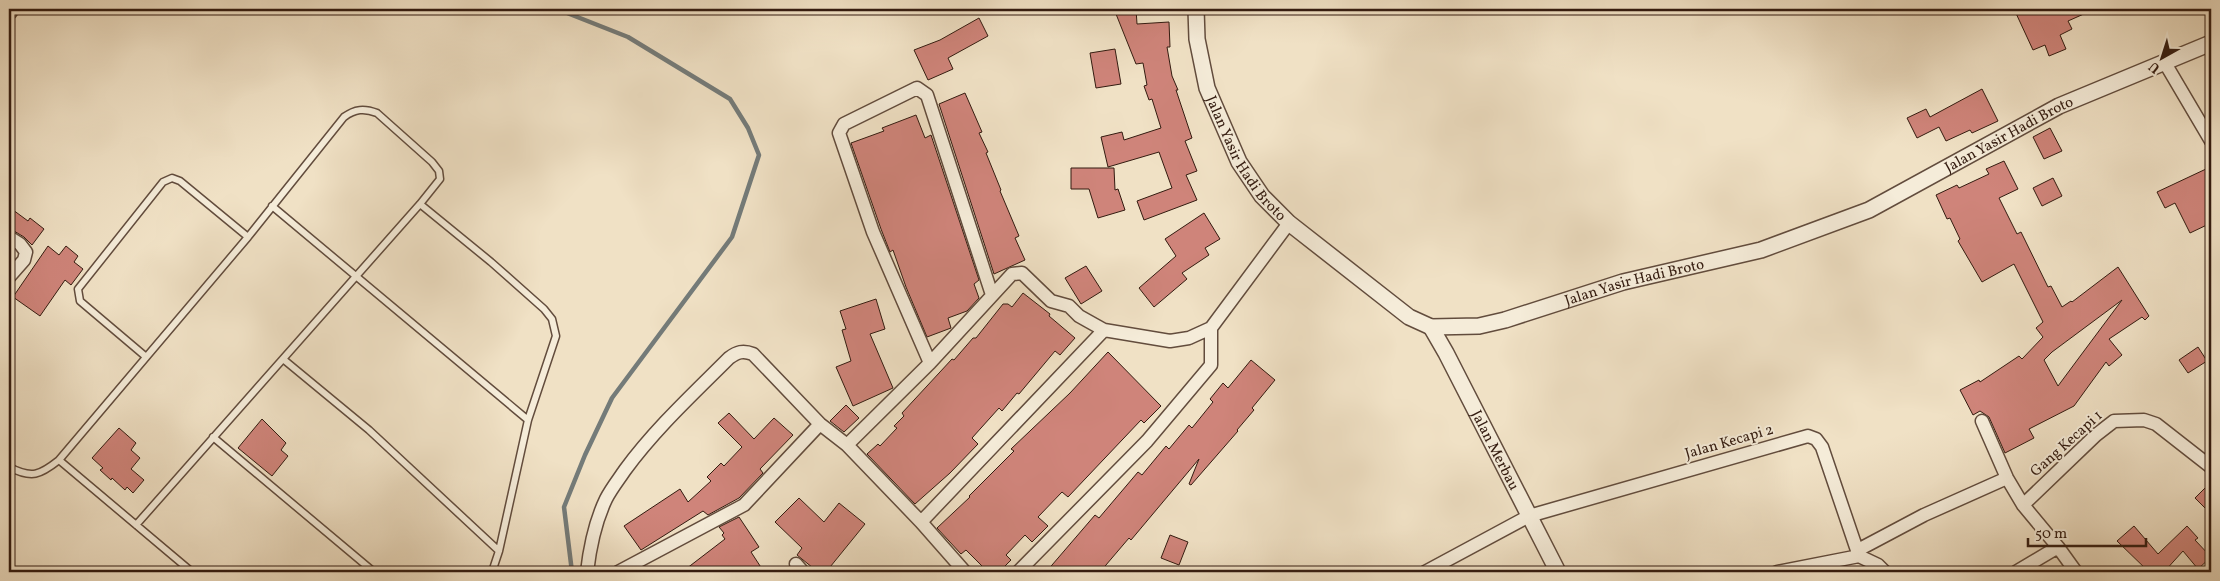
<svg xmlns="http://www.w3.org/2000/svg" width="2220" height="581" viewBox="0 0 2220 581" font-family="Vollkorn,serif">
<rect width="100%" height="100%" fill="#f0e1c5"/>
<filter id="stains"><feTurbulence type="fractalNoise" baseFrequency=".004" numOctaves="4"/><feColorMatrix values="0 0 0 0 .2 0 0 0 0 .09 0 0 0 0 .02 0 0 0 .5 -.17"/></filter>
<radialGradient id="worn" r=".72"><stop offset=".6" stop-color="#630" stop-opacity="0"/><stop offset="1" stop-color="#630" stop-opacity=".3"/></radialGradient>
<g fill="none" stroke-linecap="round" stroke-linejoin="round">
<!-- stream -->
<path stroke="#747b79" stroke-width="4.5" d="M557,9L628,37L730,99L748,128L759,155L732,237L612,398L585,455L564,507L572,572"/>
</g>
<!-- building -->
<path fill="#cf847a" stroke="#331b10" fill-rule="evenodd" d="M1114,9H1136L1137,24L1169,22L1170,47H1167L1172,76L1178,90H1176L1192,138L1185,141L1197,171L1186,175L1197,200L1144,220L1137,201L1172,188L1159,152L1108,167L1101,137L1122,132L1124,140L1161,128L1152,99L1149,100L1144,86L1147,85L1143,63L1136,64Z
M2014,9H2095L2068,21L2072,29L2060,35L2066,49L2049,56L2045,45L2033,50Z
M979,18L988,36L948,58L953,69L928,80L914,50L940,40Z
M1115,49L1121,84L1096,88L1090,53Z
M1982,89L1998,121L1972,133L1970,130L1946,141L1939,127L1917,138L1907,118L1926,109L1930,117Z
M965,93L982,132L979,133L988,152L986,153L1001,190L1000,191L1019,236L1015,238L1025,260L994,274L939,104Z
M916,115L925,138L931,135L979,280L974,284L979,298L967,311L948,318L951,328L927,337L906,287L893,250L890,252L881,229L851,143L884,131L882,128Z
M2050,128L2062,151L2044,159L2033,137Z
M2004,161L2018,189L1999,198L2017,234L2021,232L2048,287L2051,286L2062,307L2071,301L2072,302L2118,267L2149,316L2145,320L2142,317L2109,339L2122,355L2109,366L2106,362L2074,406L2029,429L2034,438L2005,453L1989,417L1980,411L1973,415L1960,390L1979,380L1980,382L2019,356L2022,359L2043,337L2036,328L2043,322L2014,264L1982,282L1958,241L1960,239L1950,218L1947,219L1936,195L1957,185L1959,188L1989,174L1986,169ZM2122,300L2081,355L2058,386L2044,360L2052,352Z
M1071,168H1114L1115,190L1118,189L1125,210L1098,218L1089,189H1071Z
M2206,169L2211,180V223L2190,233L2175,203L2165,208L2157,192Z
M2053,178L2062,196L2042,206L2033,188Z
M9,207L28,221L30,218L44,229L32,245L24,237L9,228Z
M1204,213L1220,239L1205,248L1209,255L1182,273L1187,279L1154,307L1139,288L1176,256L1165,239Z
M48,246L59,255L66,246L78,256L74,262L83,269L71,285L65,280L40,316L13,297Z
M1086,266L1102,291L1081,304L1065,278Z
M1023,293L1050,314L1049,316L1075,338L1060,355L1055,351L1019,394L1017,393L1002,411L999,408L972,438L978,444L950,473L915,504L867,454L878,444L880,446L897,428L894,426L904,416L902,413L952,359L954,360L973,338H976L1003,304H1008L1012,307Z
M876,299L885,329L870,334L893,388L853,406L836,367L851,361L842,330L846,329L840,311Z
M2198,347L2207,361L2188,373L2179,360Z
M1108,352L1161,406L1144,423L1141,420L1068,497L1062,492L1038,517L1048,526L1032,542L1025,535L1006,555L1011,560L999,572H988L966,550L961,554L937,528L970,497L969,496L1014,451L1011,449L1070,393Z
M1251,360L1275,380L1252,408L1254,410L1237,430L1238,431L1191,485L1189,484L1199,459L1131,540L1129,538L1100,572H1046L1095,515L1099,518L1138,472L1142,475L1166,446L1169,449L1189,425L1192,428L1213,402L1210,399L1223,383L1228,388Z
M846,405L859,418L844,432L830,421Z
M729,413L754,439L774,418L793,435L760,469L763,473L739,498L708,515L703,511L641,550L624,526L680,489L688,502L711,481L707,477L721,463L724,466L742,447L718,423Z
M262,419L286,443L281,450L288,456L272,476L238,448Z
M119,428L136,443L131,450L140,458L131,469L144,480L133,493L127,487L125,490L112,478L111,480L100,470L103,468L92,458Z
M2211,482V514L2195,498Z
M799,498L824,522L839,503L865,524L826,572H818L797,555L802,548L775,522Z
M739,517L759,547L751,552L764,572H682L725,539L722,535L724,533L719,527Z
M2134,526L2158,554L2187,526L2198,538L2195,540L2211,557L2198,569L2183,551L2164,572H2149L2117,541Z
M1170,535L1188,542L1179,565L1161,558Z"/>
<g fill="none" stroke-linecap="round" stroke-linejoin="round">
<defs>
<path id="service" d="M420,204L491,262L544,309L552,319L556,336L528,420L499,551L492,572
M272,206L528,420
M145,356L80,301L78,289L163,182L172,178L180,181L248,237
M283,359L369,430L499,551
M213,437L374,572
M59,460L192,572
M9,467C32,479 40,475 59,460L248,237L344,117C355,109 364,108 377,113L432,162L439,171L440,179L420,204L136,525"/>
<path id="minor" d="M2165,63L2211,141
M9,237L20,244L26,252L24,260L9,277
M1211,328L1289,223
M930,363L873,232L839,133L844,124L917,88L927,95L992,295
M1982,421L2007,478L2023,505L2058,547L2016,572
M847,445L930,363L1012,274L1022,273L1051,301L1069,306L1079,316L1104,330L1170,341L1189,338L1211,328V365L1147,441L1018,572
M2023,505L2096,435L2114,421L2144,420L2156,424L2211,467
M921,522L1104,330
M2058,547L2076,572
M1858,550L1924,515L2007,478
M796,564L803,572
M587,572C590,546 595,522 606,499C611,489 619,479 625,470C655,429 693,394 729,358C737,352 743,350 753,354L820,424L847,445L921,522L965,572
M618,572L744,505L820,424
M1425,572L1529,516L1808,436L1816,439L1822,447L1859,556
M1777,572L1859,556L1878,565L1885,572"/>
<g id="tertiary">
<path id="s1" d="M1196,9L1197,39L1207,88L1239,162L1262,196L1289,223L1409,317L1431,327L1479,326L1505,320L1623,282L1761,250L1869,210L2059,106L2211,43"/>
<path d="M9,12L11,9"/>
<path id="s2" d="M1431,327L1446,353L1558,572"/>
</g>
</defs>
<!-- service casing -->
<use href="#service" stroke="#624c3d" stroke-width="9"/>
<!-- minor casing -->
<use href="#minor" stroke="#624c3d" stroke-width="15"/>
<!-- tertiary casing -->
<use href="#tertiary" stroke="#624c3d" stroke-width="18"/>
<!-- service -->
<use href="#service" stroke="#f5ecd9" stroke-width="6"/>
<!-- minor -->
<use href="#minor" stroke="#f5ecd9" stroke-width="12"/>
<!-- tertiary -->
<use href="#tertiary" stroke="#f5ecd9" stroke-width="15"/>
</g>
<g text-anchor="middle" stroke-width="4" stroke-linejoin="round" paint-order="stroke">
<!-- street labels -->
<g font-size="15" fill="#331b10" stroke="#f5ecd9">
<text dy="5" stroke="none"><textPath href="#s1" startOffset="1031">Jalan Yasir Hadi Broto</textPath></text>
<text dy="5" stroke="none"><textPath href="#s1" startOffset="161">Jalan Yasir Hadi Broto</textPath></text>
<text dy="5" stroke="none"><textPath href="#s1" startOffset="626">Jalan Yasir Hadi Broto</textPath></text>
<text transform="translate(1729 441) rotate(-16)" y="5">Jalan Kecapi 2</text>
<text transform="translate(2066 443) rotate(-42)" y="5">Gang Kecapi 1</text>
<text dy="5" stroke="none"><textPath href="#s2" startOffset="139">Jalan Merbau</textPath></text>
</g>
</g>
<!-- margin -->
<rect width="2220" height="581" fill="none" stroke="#f0e1c5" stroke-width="30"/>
<rect x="10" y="10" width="2200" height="561" fill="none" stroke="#331b10" stroke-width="2.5"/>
<rect x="15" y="15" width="2190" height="551" fill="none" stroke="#331b10"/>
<!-- north arrow -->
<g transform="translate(2162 58) rotate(219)" stroke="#f5ecd9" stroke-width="4" paint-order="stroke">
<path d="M0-4L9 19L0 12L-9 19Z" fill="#331b10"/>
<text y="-8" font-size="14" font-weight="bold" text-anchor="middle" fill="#331b10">U</text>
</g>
<!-- scale -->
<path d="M2028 538v8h118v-8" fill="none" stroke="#331b10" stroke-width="2.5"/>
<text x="2035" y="538" font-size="15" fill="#331b10" stroke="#f5ecd9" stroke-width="4" paint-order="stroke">50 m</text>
<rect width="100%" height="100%" filter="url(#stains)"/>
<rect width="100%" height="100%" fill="url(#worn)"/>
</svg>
